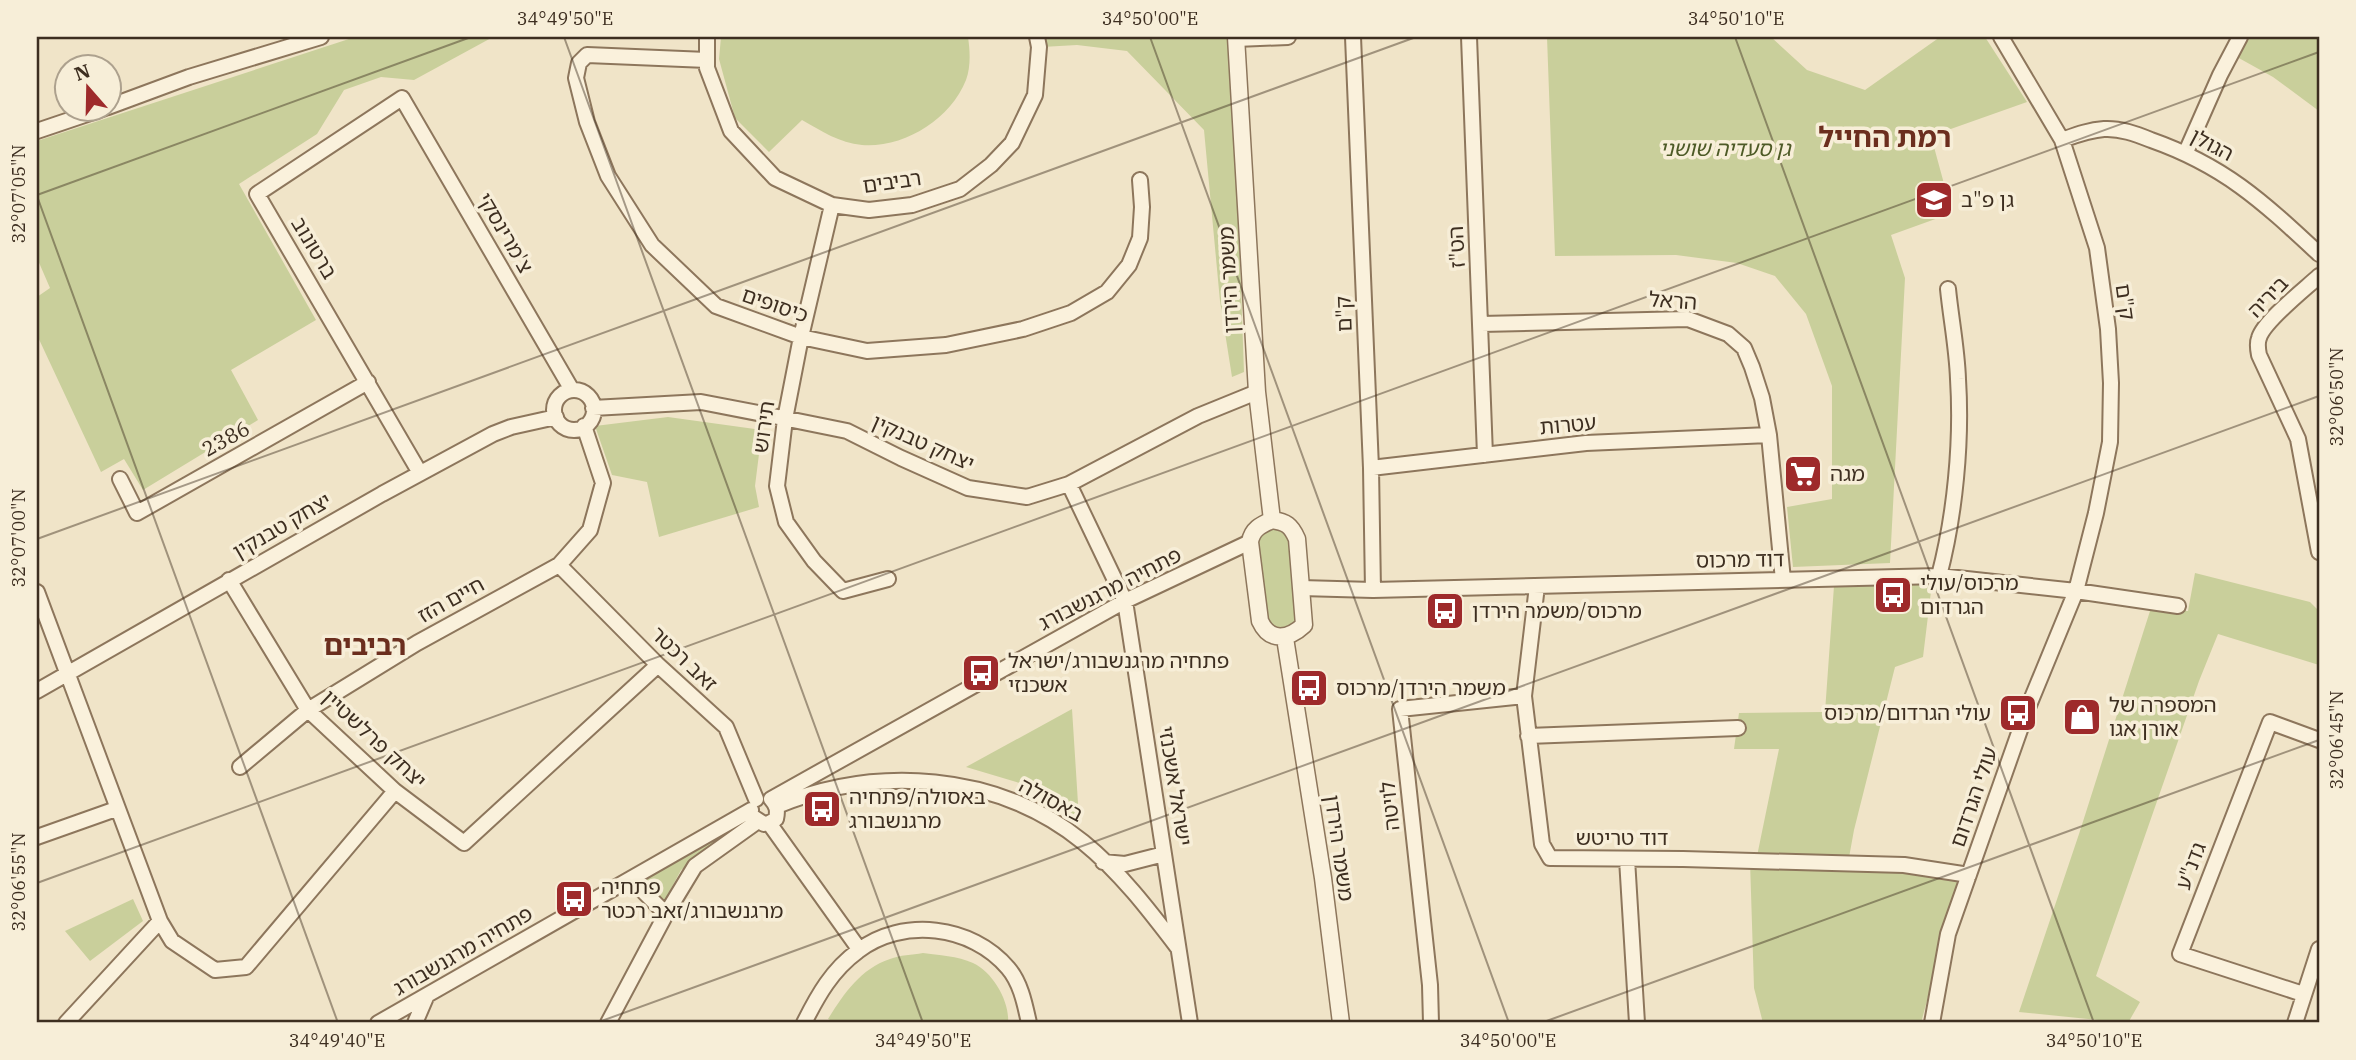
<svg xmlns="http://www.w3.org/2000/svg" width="2356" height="1060" viewBox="0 0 2356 1060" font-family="'IBM Plex Serif','Noto Sans Hebrew',serif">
<rect width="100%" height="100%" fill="#f0e4c8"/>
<!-- green -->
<path fill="#c9cf9b" d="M355,37H493L414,80L381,77L344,90L317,134L239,184L316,320L231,370L258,420L143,490L124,459L101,472L37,335V297L50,288L37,258V141Z
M721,37H968C970,51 971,66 966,80C950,120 904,148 862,145C839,143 822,131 802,120L769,152L735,118L719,59Z
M1040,37H1232L1244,372L1232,377L1220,301L1204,130L1127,51L1077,45L1042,47Z
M1547,37H1771L1807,70L1865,90L1940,37H1985L2027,102L1931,136L1952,213L1891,235L1905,278L1890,563L1793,567L1787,507L1832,499V386L1806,314L1775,276L1737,263L1676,255L1555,256Z
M2249,37H2319V111L2273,77L2237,57Z
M668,417L762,430L755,486L759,507L659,537L647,482L612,475L595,426Z
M1272,529L1281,531L1290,539L1297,619L1288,627L1275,628L1266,620L1258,543L1262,535Z
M2195,573L2310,602L2319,611V665L2218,634L2199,681L2096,976L2140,1002L2128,1023L2019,1012L2079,834L2150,611H2188Z
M1932,583L1923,657L1895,667L1854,830L1848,863L1961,873L1921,1023H1763L1754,988L1750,861H1756L1779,749H1734L1739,713L1825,712L1834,586Z
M1072,709L1079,819L1026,785L966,767Z
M749,815L753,820L681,870L664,902L638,879Z
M133,899L143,921L90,961L65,931Z
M923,953C938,955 958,956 973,963C993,972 1010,1002 1008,1023H837L828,1019C844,994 860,969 890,959C900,955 912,955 923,953Z"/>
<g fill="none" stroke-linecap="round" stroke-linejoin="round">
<defs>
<path id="minor" d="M707,37V68L731,131L775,178L832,205L869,210L912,205L960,189L991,165L1012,143L1035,95L1039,47L1037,37
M1353,37L1371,468L1373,590
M1469,37L1485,455
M1236,39L1288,37
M707,60L587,55L579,63L576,78L587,122L608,176L652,245L716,306L801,337L867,351L946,345L1023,329L1071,313L1107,292L1129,265L1140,238L1142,207L1140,180
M108,107L189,77L321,37
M37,131L105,108
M2062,140C2076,135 2089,130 2104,129C2120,128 2136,134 2151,140C2225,166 2263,202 2319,254
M2186,152L2220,75L2240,37
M832,205L801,337L785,419L777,486L786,522L814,561L843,591L888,579
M2319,276C2305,289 2264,321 2259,338C2257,343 2258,350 2259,355L2298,439L2319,552
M1481,324L1688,319L1728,334L1744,348L1752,367L1762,398L1769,435L1783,580
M554 410a20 20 0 1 1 40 0a20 20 0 1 1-40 0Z
M593,408L701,402L768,415L847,431L901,458L968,488L1027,497L1069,484L1198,416L1257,392
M1371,468L1586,443L1769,435
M420,473L257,194L402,98L572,390
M120,479L137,513L368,382
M1069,484L1125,601L1190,1023
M559,565L658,665L726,727L756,799
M1939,576C1955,515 1962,442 1958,379C1957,349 1951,319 1948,289
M229,580L308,710L395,791L464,843L658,665
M1537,586L1524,696L1542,844L1550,858L1683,859L1904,865L1969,875
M1301,588L1373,590L1939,576L2076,591L2178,606
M37,592L160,921L172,941L215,970L246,967L395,791
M37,691L382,494L493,434L511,427L556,417
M1528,736L1738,728
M240,767L308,710L417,643L559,565L590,530L603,483L584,426
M771,799L1125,601L1250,542
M777,806C876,765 997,772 1083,842C1120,872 1149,910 1178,948
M753,817L764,824L769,823L859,949
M769,823L776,819C778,810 777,806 771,799
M37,837L116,809
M1627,859L1637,1023
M1103,862L1125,864L1164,854
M631,879L666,914
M2303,994L2180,954L2270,722L2319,740
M66,1023L160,921
M378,1023L751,810
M415,1023L427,995
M608,1023L666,914L695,866L758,821
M804,1023C818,995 832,970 858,951C902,917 972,925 1008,968C1021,983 1025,1005 1029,1023
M1431,1023L1430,985L1400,709L1524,696
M1932,1023L1948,934L2027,710L2076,591L2096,513L2110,442L2111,383L2108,329L2097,248L2062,140L2001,37
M2295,1023L2319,949"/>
<path id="tertiary" d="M1236,37L1257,392L1272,520
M1272,520C1286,522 1291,525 1297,539L1304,625C1289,639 1270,643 1260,621L1250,542C1252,529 1261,525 1272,520Z
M1285,638L1323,878L1341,1023"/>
</defs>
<!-- minor casing -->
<use href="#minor" stroke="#8d765c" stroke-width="18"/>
<!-- tertiary casing -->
<use href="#tertiary" stroke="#8d765c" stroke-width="19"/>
<!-- minor -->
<use href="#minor" stroke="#faf1dc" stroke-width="14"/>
<!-- tertiary -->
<use href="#tertiary" stroke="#faf1dc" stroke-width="16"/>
</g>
<!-- ticks -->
<path fill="none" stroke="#3d2e20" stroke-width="2" stroke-opacity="0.45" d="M564,37L923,1023M1150,37L1509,1023M1735,37L2094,1023M37,195L471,37M37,196L338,1023M37,539L1416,37M37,883L2319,52M596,1023L2319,396M1541,1023L2319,740"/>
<!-- icons -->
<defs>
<symbol id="school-square" viewBox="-11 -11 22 22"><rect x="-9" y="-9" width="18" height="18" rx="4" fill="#9e2a2b" stroke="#f7eed8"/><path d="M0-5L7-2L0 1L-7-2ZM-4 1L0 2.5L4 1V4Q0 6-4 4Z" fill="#fff"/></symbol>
<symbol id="supermarket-square" viewBox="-11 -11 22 22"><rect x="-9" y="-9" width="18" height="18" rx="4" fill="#9e2a2b" stroke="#f7eed8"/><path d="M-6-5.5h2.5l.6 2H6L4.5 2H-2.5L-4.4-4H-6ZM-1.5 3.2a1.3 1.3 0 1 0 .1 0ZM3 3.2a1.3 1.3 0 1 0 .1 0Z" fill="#fff"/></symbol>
<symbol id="bus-square" viewBox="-11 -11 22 22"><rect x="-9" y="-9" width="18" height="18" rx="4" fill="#9e2a2b" stroke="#f7eed8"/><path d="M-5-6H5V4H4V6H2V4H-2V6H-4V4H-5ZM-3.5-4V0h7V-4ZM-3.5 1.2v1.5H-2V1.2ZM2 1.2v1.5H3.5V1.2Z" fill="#fff"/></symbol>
<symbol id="shop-square" viewBox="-11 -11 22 22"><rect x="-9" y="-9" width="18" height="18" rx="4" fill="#9e2a2b" stroke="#f7eed8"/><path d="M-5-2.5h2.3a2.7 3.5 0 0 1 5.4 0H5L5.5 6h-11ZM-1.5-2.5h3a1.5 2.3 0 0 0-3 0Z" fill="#fff"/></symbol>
</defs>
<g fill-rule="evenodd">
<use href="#school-square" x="1912" y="178" width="44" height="44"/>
<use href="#supermarket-square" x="1781" y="452" width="44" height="44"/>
<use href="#bus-square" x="1871" y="573" width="44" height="44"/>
<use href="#bus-square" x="1423" y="589" width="44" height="44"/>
<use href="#bus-square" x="959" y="651" width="44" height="44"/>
<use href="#bus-square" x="1287" y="666" width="44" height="44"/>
<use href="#bus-square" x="1996" y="691" width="44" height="44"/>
<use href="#shop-square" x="2060" y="695" width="44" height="44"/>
<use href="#bus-square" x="800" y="787" width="44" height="44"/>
<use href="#bus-square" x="552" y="877" width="44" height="44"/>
</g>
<g text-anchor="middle" stroke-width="7" stroke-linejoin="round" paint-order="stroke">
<!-- street labels -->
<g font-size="21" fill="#3d2e20" stroke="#f7eed8">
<text transform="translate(2212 145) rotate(28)" y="7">הגולן</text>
<text transform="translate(892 182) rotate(-8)" y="7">רביבים</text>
<text transform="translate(505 233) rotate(60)" y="7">צ'מרינסקי</text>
<text transform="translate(1457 247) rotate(-93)" y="7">הט"ז</text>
<text transform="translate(314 248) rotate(59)" y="7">ברטונוב</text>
<text transform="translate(1229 280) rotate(-93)" y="7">משמר הירדן</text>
<text transform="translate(2268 297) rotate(-46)" y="7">ביריה</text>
<text transform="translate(1673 301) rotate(4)" y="7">הראל</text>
<text transform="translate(2125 302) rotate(82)" y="7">ק"ם</text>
<text transform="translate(775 305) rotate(19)" y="7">כיסופים</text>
<text transform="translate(1344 314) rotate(-92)" y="7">ק"ם</text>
<text transform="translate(1568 425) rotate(-5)" y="7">עטרות</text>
<text transform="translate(764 427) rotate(-82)" y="7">תירוש</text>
<text transform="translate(226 439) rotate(-29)" y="7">2386</text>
<text transform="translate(923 443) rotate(24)" y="7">יצחק טבנקין</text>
<text transform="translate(282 526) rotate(-30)" y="7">יצחק טבנקין</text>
<text transform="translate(1740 560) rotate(-1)" y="7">דוד מרכוס</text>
<text transform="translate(1110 589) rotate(-27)" y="7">פתחיה מרגנשבורג</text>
<text transform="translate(451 600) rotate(-29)" y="7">חיים הזז</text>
<text transform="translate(684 659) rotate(44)" y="7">זאב רכטר</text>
<text transform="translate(374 739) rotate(43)" y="7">יצחק פרלשטיין</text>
<text transform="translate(1175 786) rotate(81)" y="7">ישראל אשכנזי</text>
<text transform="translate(1974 797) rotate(-71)" y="7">עולי הגרדום</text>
<text transform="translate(1051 800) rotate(28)" y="7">באסולה</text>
<text transform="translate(1390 806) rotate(-96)" y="7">לויטה</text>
<text x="1622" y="845">דוד טריטש</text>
<text transform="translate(1339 848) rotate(82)" y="7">משמר הירדן</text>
<text transform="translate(2191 866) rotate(-69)" y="7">גדנ"ע</text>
<text transform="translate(463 951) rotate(-30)" y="7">פתחיה מרגנשבורג</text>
</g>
<!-- park labels -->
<g font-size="21" font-style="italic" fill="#4d5a26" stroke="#f7eed8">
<text x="1725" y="156">גן סעדיה שושני</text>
</g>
<!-- poi labels -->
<g font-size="21" fill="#3d2e20" stroke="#f7eed8" text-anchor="start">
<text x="1961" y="207">גן פ"ב</text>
<text x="1830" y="481">מגה</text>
<text x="1920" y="590">מרכוס/עולי<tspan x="1920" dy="24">הגרדום</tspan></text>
<text x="1472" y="618">מרכוס/משמר הירדן</text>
<text x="1008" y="668">פתחיה מרגנשבורג/ישראל<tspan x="1008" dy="24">אשכנזי</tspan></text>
<text x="1336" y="695">משמר הירדן/מרכוס</text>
<text x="2109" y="712">המספרה של<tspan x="2109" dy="24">אורן אגו</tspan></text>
<text x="1991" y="720" text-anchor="end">עולי הגרדום/מרכוס</text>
<text x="849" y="804">באסולה/פתחיה<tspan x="849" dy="24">מרגנשבורג</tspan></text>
<text x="601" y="894">פתחיה<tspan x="601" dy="24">מרגנשבורג/זאב רכטר</tspan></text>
</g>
<!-- district labels -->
<g font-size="28" font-weight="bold" fill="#6b2e1e" stroke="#f7eed8">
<text x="1885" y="147">רמת החייל</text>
<text x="365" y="655">רביבים</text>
</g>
</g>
<!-- border -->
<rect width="2356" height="1060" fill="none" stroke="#f7eed8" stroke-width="77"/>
<!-- north arrow -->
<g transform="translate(88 88) rotate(340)"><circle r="33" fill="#f7eed8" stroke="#ada18e" stroke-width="2"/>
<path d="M0-5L12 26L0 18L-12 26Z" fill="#9e2a2b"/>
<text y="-10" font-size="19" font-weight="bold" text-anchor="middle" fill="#3d2e20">N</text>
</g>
<rect x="38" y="38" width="2280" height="983" fill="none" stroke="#3d2e20" stroke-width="2.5"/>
<g font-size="18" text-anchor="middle" fill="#3d2e20">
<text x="565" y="25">34°49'50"E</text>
<text x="1150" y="25">34°50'00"E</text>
<text x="1736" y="25">34°50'10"E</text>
<text transform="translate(19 194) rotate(-90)" y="6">32°07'05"N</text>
<text transform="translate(2337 397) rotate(-90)" y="6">32°06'50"N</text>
<text transform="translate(19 538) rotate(-90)" y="6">32°07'00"N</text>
<text transform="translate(2337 740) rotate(-90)" y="6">32°06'45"N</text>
<text transform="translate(19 882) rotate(-90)" y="6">32°06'55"N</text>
<text x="337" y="1047">34°49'40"E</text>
<text x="923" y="1047">34°49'50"E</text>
<text x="1508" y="1047">34°50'00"E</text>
<text x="2094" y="1047">34°50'10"E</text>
</g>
</svg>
